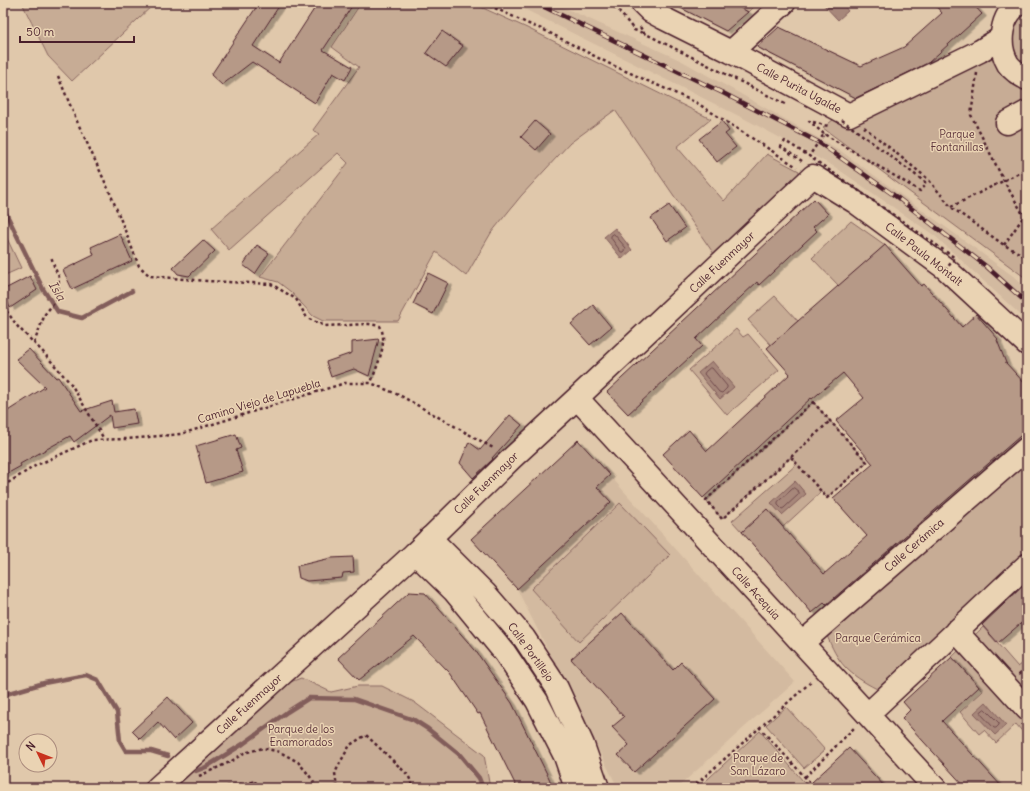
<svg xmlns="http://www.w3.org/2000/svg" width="1030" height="791" viewBox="0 0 1030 791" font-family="Delius,sans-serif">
<defs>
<filter id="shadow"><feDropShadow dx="4.5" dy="2.5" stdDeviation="0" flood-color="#0004"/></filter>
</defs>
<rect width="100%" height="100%" fill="#e0c8ab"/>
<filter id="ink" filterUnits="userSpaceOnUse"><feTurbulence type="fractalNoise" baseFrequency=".025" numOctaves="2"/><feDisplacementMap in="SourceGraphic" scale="8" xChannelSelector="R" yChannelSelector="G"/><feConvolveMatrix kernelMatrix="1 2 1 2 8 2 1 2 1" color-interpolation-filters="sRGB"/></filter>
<g filter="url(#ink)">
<!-- built -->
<path fill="#d3baa0" d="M512,3H554L682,61L838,149L1013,276L1027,289V321L935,236L835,167L745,119Z
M578,440L795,682L677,788H618L517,589L471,539Z"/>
<!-- green -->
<path fill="#c7ac95" stroke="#886660" d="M22,3H153L154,4L72,81L48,56Z
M361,3H472L527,28L711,119L677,147L724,201L767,154L799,171V178L716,257L615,110L570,143L521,196L491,233L466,276L436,252L398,321H323L313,316L291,292L278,282L260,277L348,163L338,153L229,250L211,229L319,134L313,130L359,67L332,47Z
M732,3H758L748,12Z
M1027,11V69C1024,66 1020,63 1017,60C1006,43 1013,24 1027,11Z
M989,50L1001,69L1027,90V279L823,128L839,115Z
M851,221L885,245L839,286L812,258Z
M3,230L21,268L3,276Z
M775,296L798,321L771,345L748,320Z
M736,329L743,337L748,334L779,370L727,415L689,370Z
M813,402L867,462L827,498L821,492L783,527L767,509L742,532L732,521L797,464L791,457L722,519L706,500Z
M1027,456V552L877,689C848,674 838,664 826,633Z
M620,503L670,555L579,642L531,589Z
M983,627L1018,667L1027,660V737L1016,724L996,743L984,730L979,734L960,712L983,691L952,657Z
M301,678L331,692L358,686H382L414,702L484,755L490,788H168L277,687Z
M786,707L825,750L804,768L766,725Z
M760,731L809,788H698Z"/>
<!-- water -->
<path fill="#a7877a" stroke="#825d5a" d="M822,3H842L848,11L838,20Z
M615,228L632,250L622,259L604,237Z
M712,361L734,387L720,399L698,373Z
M795,481L806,494L782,515L771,503Z
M986,702L1006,725L995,735L974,713Z"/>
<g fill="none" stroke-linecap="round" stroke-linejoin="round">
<!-- shore -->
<path stroke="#6f494b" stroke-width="1" d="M614,234L626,248L623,252H621L611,238V236Z
M710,368H712L727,386V388L722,393L719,392L704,374L705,372Z
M794,488L799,492V494L784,508L782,509L778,505V502Z
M985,709L999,723V725L996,728H994L981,714V712Z"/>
<!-- stream -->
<path stroke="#825d5a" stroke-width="4.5" d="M3,207L43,289L58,312L82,318L132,291
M3,695L44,683L86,675L98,680L117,712L120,741L126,751H151L168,756
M196,771L206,767L243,744L287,712L309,698L354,699L414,720L428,729L460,755L479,778L483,788"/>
</g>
<!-- building -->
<path fill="#b69987" stroke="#4a1f2b" filter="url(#shadow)" d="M259,3H281L253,46L279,63L318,3H354L323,50L352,67L345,80L333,73L315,103L252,62L222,85L211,75Z
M671,3H732L748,12L726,31Z
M933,3H972L982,14L928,63L856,98L757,47L779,27L861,66L904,47L942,13Z
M442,31L463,46L446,67L426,53Z
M535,121L550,134L536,150L521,137Z
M722,121L729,131L725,134L736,147L717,162L699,139Z
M814,199L828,214L813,227L817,231L759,285L757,282L696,339L702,346L628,414L607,392Z
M669,205L685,228L667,241L651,218Z
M120,234L132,261L72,289L63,270L94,255L91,247Z
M203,240L215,251L189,276L178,274L173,268Z
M257,245L269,253L255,274L243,265Z
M885,245L921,286L924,284L962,327L976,314L998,339L997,340L1006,363L1027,386V430L826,605L824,603L812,613L742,532L767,509L824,574L867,536L833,498L873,464L836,421L864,398L843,373L812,399L811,398L703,498L663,454L689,430L707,451L790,374L767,348Z
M428,273L448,283L433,314L413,304Z
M30,276L37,290L10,308L3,290Z
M593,305L611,327L590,345L571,324Z
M379,339L369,376L354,369L331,377L326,362L352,353V342Z
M29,349L56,378L58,377L81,411L112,401L114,412L134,409L137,424L112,428L110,415L74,442L70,436L20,464L21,466L3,476V414L45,387L16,359Z
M510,415L522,425L492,458L493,459L473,478L460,463L469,442L480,450Z
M236,434L241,448L236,450L243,472L206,483L196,446Z
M578,440L610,475L597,487L611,502L517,589L471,539Z
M353,557L354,572L343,573L342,578L307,581L299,578L297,566L331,558Z
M1027,582V618L998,643L982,625Z
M409,592L425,593L475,650L512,703L549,778L553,788H517L480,713L478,714L450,673L414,636L359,680L338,658Z
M622,613L673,670L681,662L715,699L634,772L618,755L629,745L612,727L624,717L571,659Z
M952,657L979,687L942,721L1003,788H966L902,718L910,710L903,702Z
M168,697L192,723L174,740L158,722L140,739L132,731Z
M849,748L886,788H818L812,782Z"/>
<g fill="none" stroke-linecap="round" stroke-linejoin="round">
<defs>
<path id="minor" d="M642,3L650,11L663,18L731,52L849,115L980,51L1001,38
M731,52L784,3
M1007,123L1027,112
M577,398L935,788
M956,631L1027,709
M802,643L1027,448
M868,714L1027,565
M157,788L415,553L512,458L577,398L813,176L855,202L946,269L1027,344"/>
<path id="major" d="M1021,3C1000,14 997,45 1008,64C1013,71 1020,75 1027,79
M430,538L485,593L524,638L557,688L583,745L598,788
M415,553L454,591L505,653L537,701L565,756L576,788"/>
</defs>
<!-- minor casing -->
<use href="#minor" stroke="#4a1f2b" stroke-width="25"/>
<!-- major casing -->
<use href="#major" stroke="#4a1f2b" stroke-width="25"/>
<!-- path -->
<path stroke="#4a1f2b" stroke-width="2.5" stroke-dasharray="3 3" stroke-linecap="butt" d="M484,3L531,25L544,30L610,64L697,103L797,167
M610,3L619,11L634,30L643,33
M640,27L644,33L787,105
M977,73L971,115L1004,181L1024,216H1027
M58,76L76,119L111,195L139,266L150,276L207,281L271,284L296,299L307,318L325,326L369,324L380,326C389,343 376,367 371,383
M864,127L928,179L951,207L1004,245L1027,257
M824,134L809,121L828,126
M802,161L781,147L785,141L809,156
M951,207L1027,169
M1004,245L1024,216
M3,306L18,327L43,352L71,384L104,439
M34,343L45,314L58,298L59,277L54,266L51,256
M813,402L867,462L827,498L791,457L722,519L706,500Z
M791,457L830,421
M3,486L35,466L92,440L128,439L181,434L345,383H371L401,396L495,449
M1019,674L1027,667
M759,727L815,788
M199,776L230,762L244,753L263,748L280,752L298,762L309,775L316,786L323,788
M805,777L855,727
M221,788L256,781L253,788
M337,788L335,773L341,761L350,745L366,735L408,775L414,788
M692,788L812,681"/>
<!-- minor -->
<use href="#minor" stroke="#ead3b3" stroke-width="22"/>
<!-- major -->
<use href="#major" stroke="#ead3b3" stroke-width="22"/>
<defs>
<path id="rail" d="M536,3L723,93L818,142L898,198L987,267L1027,303"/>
</defs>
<!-- rail casing -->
<use href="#rail" stroke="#4a1f2b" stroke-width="4.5"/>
<!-- rail -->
<use href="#rail" stroke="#ead3b3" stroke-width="3" stroke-dasharray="9" stroke-linecap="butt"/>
<!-- path-bridge -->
<path stroke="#4a1f2b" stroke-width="2.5" stroke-dasharray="3 3" stroke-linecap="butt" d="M842,120L925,182V186L920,191L824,134L809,156L955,258L946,269"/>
</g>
</g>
<g text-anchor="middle" stroke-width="3" stroke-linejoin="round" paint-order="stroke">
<!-- street labels -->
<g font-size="11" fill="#4a1f2b" stroke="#ead3b3">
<text transform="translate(799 88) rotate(28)" y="4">Calle Purita Ugalde</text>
<text transform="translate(924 254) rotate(38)" y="4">Calle Paula Montalt</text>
<text transform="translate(722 262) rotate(-43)" y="4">Calle Fuenmayor</text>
<text transform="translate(259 401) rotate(-17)" y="4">Camino Viejo de Lapuebla</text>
<text transform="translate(486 483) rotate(-44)" y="4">Calle Fuenmayor</text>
<text transform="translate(914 545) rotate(-41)" y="4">Calle Cerámica</text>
<text transform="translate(756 593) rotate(48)" y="4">Calle Acequia</text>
<text transform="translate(531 652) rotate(54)" y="4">Calle Portillejo</text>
<text transform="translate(249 704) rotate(-42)" y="4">Calle Fuenmayor</text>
</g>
<!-- park labels -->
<g font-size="11" fill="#5d343b" stroke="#ead3b3">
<text x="957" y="138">Parque<tspan x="957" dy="13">Fontanillas</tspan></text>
<text x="878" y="642">Parque Cerámica</text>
<text x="301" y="733">Parque de los<tspan x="301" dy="13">Enamorados</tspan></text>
<text x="758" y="762">Parque de<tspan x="758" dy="13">San Lázaro</tspan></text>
</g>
<!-- water labels -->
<g font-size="12" font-style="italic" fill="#61393f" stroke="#ead3b3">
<text transform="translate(57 291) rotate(58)" y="4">Isla</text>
</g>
</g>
<!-- margin -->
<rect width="1030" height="791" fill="none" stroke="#ead3b3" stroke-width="16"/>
<rect x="8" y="8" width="1014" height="775" fill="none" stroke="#4a1f2b" stroke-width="1.5" filter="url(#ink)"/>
<!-- north arrow -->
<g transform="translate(38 753) rotate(313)"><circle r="19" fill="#ead3b3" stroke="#aa8b7d"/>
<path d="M0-3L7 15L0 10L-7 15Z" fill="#c8321e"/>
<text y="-6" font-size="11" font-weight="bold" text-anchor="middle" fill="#4a1f2b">N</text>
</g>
<!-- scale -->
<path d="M20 36v6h114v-6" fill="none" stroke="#4a1f2b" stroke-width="2"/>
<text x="26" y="36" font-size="12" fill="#4a1f2b" stroke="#ead3b3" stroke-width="3" paint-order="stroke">50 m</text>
</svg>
